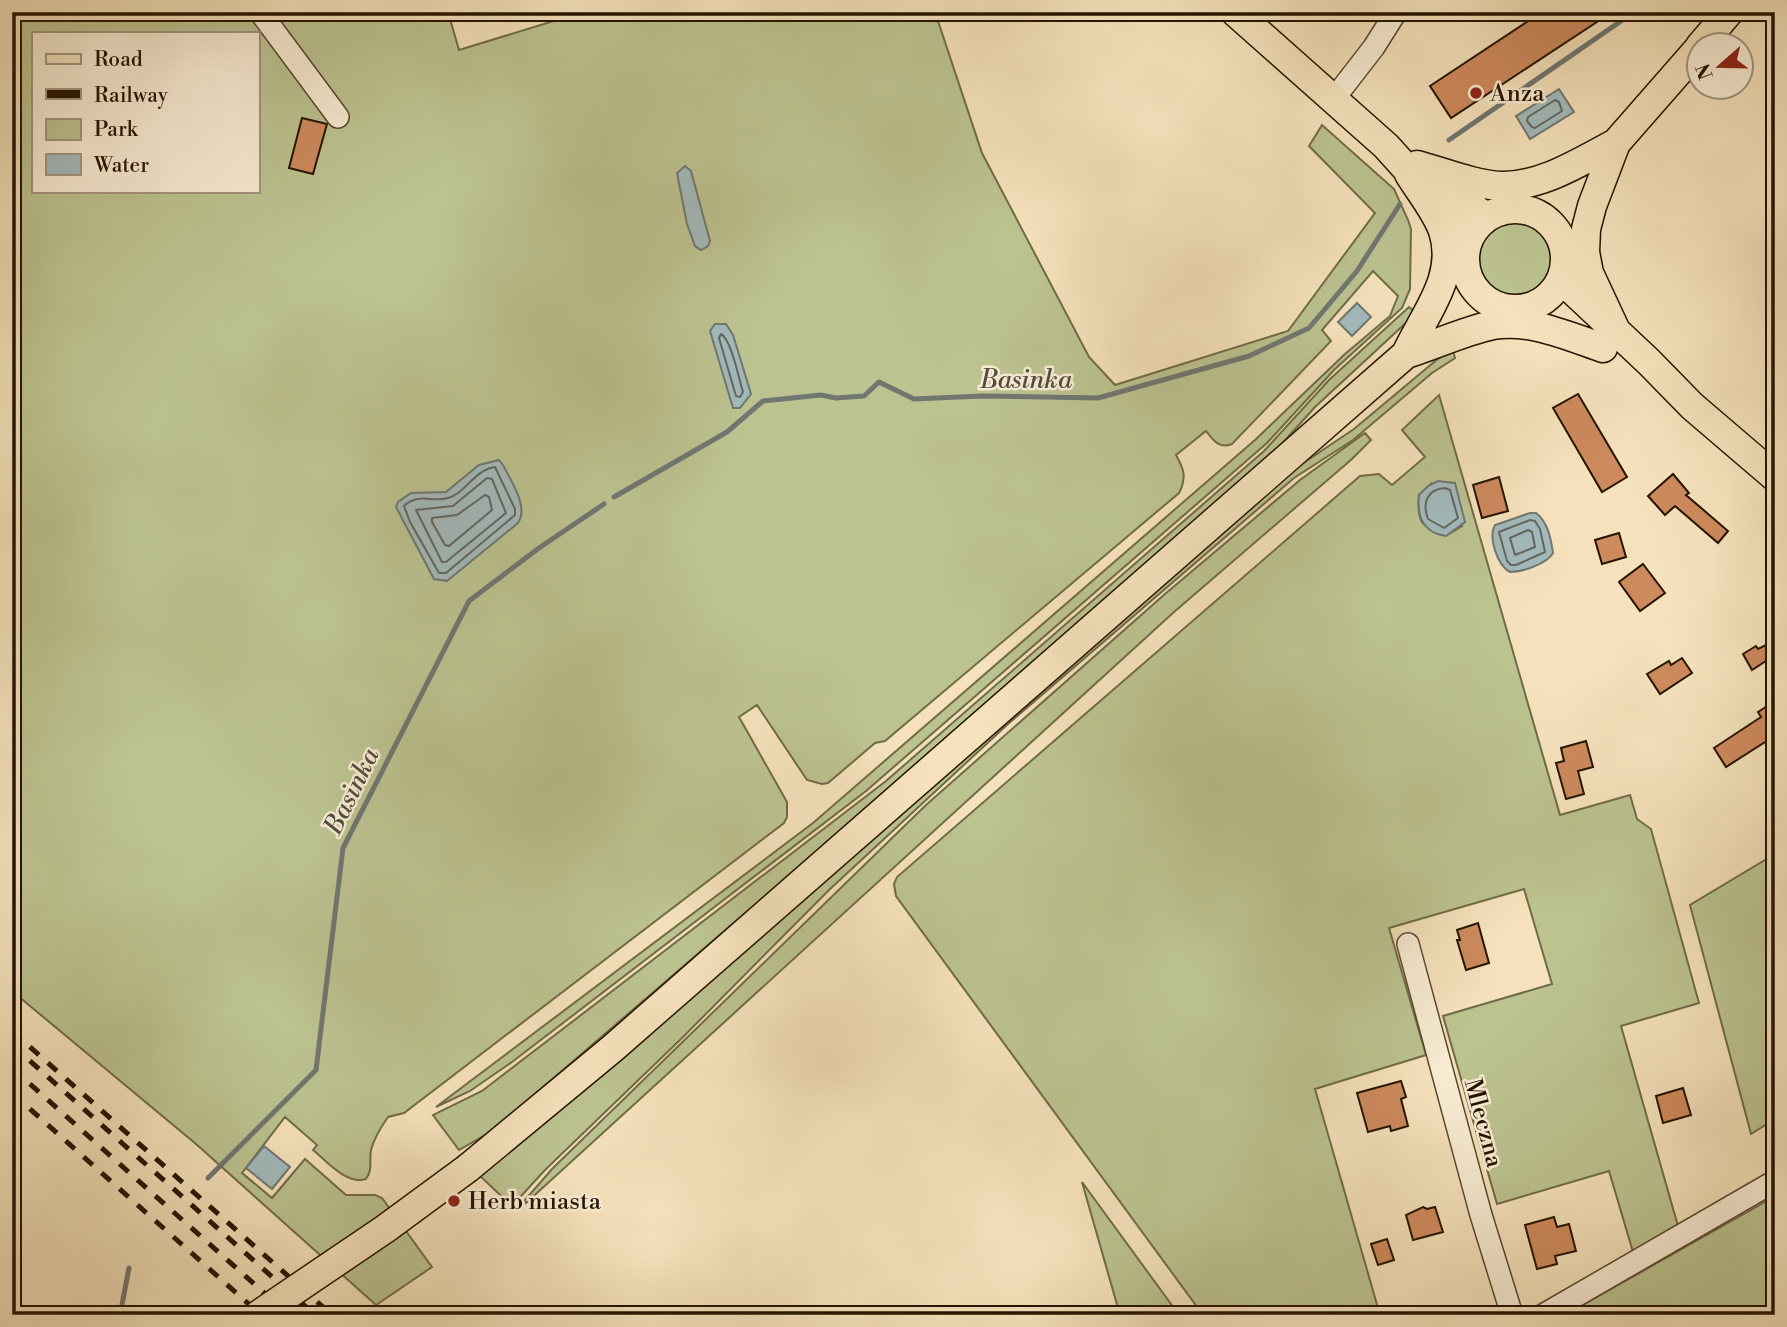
<svg xmlns="http://www.w3.org/2000/svg" width="1787" height="1327" viewBox="0 0 1787 1327" font-family="'Libre Bodoni',serif">
<rect width="100%" height="100%" fill="#f5e2bc"/>
<filter id="stains"><feTurbulence type="fractalNoise" baseFrequency=".00286" numOctaves="4"/><feColorMatrix values="0 0 0 0 .2 0 0 0 0 .09 0 0 0 0 .02 0 0 0 .5 -.17"/></filter>
<radialGradient id="worn" r=".72"><stop offset=".6" stop-color="#630" stop-opacity="0"/><stop offset="1" stop-color="#630" stop-opacity=".3"/></radialGradient>
<!-- green -->
<path fill="#bcc391" stroke="#706b48" stroke-width="2" fill-rule="evenodd" d="M12,12H448L459,50L583,12H935L982,153L1089,357L1115,385L1288,331L1375,213L1309,146L1322,125L1394,189L1408,220L1411,229L1410,289L1402,308L1334,370L1267,443L866,791L512,1062L470,1091L436,1107L813,823L1255,440L1345,354L1390,316L1398,296L1373,271L1322,330L1331,341L1232,444C1219,449 1214,441 1206,431L1176,455C1184,469 1187,478 1179,493L885,741L875,743L828,783L822,784L807,780L757,705L739,717L787,802V817L784,823L404,1113L388,1117C381,1127 374,1138 371,1150C369,1161 373,1170 366,1179C346,1185 327,1161 313,1150L317,1145L285,1117L242,1173L272,1198L305,1159L346,1195H375L382,1198L432,1267L376,1305L196,1144L12,991ZM33,33H257V191H33Z
M1478 258a37 37 0 1 1 74 0a37 37 0 1 1-74 0Z
M1409,307L1414,311L1409,320L1315,407L1279,447L758,902L492,1131L459,1150L433,1115L482,1091L886,781L1264,451L1329,380Z
M1452,347L1455,358L1432,373L1353,440L1294,478L1008,724L829,890L682,1038L545,1170L512,1206L480,1176L1293,470L1354,429Z
M1439,395L1560,815L1630,795L1637,819L1651,829L1699,1003L1621,1026L1678,1226L1633,1252L1609,1171L1497,1204L1443,1016L1552,984L1524,889L1389,928L1426,1055L1315,1089L1380,1315H1203L896,896L894,884L897,877L1360,476L1379,474L1392,485L1425,457L1402,430ZM1432,483L1462,526L1451,533C1423,529 1416,525 1419,495Z
M1365,433L1371,440L1352,459L1174,612L526,1203L525,1200L552,1169L926,805L1165,594L1300,480Z
M1775,854V1119L1751,1134L1690,905Z
M1082,1182L1179,1315H1120Z
M1772,1198L1775,1210V1315H1565Z"/>
<!-- water -->
<path fill="#a2babc" stroke="#707771" stroke-width="2" d="M1559,89L1574,112L1530,139L1516,116Z
M685,166L691,171L710,241L708,246L701,250L695,246L687,224L677,173Z
M1357,303L1371,317L1352,336L1338,322Z
M715,324H726L733,335L751,394L740,408H733L710,331Z
M499,460L503,465C511,481 529,507 518,523L447,581L434,579L396,507L398,502L411,493L446,492L479,465Z
M1438,481L1455,483L1465,522L1446,536C1423,533 1417,517 1419,495L1428,486Z
M1530,513H1536C1548,522 1551,539 1553,553C1547,564 1522,572 1510,572C1497,565 1488,537 1495,525Z
M264,1146L290,1167L272,1189L246,1168Z"/>
<g fill="none" stroke-linecap="round" stroke-linejoin="round">
<!-- shore -->
<path stroke="#63665e" stroke-width="2" d="M1555,100L1559,102L1562,111L1535,128L1532,127L1527,121L1528,117Z
M721,334C731,339 739,379 743,392L740,397L736,396L719,338Z
M495,467L515,509V515L446,573H439L410,522L404,506C419,492 432,503 448,498C466,493 474,470 495,467Z
M487,478L492,479L506,513L446,562H442L416,510L453,506Z
M1445,488L1450,490L1458,518L1444,528L1428,519C1422,503 1427,489 1445,488Z
M485,495L489,497L492,510L449,546L445,545L432,522V518L457,515Z
M1530,520L1535,521L1540,529L1545,552L1516,565H1511L1507,561L1499,532Z
M1528,530L1532,532L1535,547L1515,555L1510,538Z"/>
<!-- stream -->
<path stroke="#707771" stroke-width="5" d="M1449,140L1634,12
M614,497L727,432L763,401L821,395L836,398L864,396L879,382L914,399L982,396L1098,398L1249,356L1309,328L1357,271L1400,204
M208,1178L316,1070L343,848L469,601L539,548L604,504
M120,1315L129,1268"/>
</g>
<!-- building -->
<path fill="#cd8a5d" stroke="#241300" stroke-width="2" d="M1542,12H1612L1451,118L1430,86Z
M302,118L327,124L313,174L289,168Z
M1578,394L1627,477L1602,492L1553,408Z
M1673,474L1689,493L1686,495L1728,531L1718,543L1675,506L1665,515L1648,496Z
M1499,477L1508,511L1482,518L1473,485Z
M1619,533L1626,557L1602,564L1595,540Z
M1643,564L1665,593L1640,611L1619,582Z
M1770,643L1775,650V655L1752,670L1743,654L1756,646L1758,649Z
M1682,658L1692,673L1660,694L1647,674L1669,661L1671,665Z
M1775,701V739L1773,737L1726,767L1714,748L1761,717L1758,712Z
M1586,741L1593,767L1578,771L1584,794L1566,799L1556,763L1564,761L1561,748Z
M1478,923L1489,963L1466,970L1457,940H1460L1457,930Z
M1401,1081L1406,1097L1401,1099L1408,1126L1391,1131L1390,1126L1368,1132L1357,1093Z
M1683,1088L1691,1115L1663,1123L1656,1096Z
M1423,1207L1427,1209L1435,1207L1443,1232L1413,1240L1406,1215Z
M1554,1217L1557,1227L1569,1224L1576,1251L1555,1256L1557,1264L1537,1269L1525,1225Z
M1387,1239L1394,1260L1378,1265L1371,1244Z"/>
<g fill="none" stroke-linecap="round" stroke-linejoin="round">
<defs>
<path id="minor" d="M260,12L338,117
M1333,100L1374,47L1396,12
M1408,944L1481,1215L1512,1315
M1543,1315L1775,1181"/>
<path id="major" d="M1235,12L1386,146L1442,208L1463,236L1466,245
M1700,46L1729,12
M1417,165C1443,172 1475,185 1501,186C1542,187 1581,161 1616,143
M1431,175L1479,212L1488,216
M1465 259a50 50 0 1 1 100 0a50 50 0 1 1-100 0Z
M1562,277L1567,285L1649,362L1692,406L1775,477
M1617,333L1589,273L1585,252L1586,229L1592,206L1616,143L1700,47
M1406,354C1435,345 1464,331 1493,325C1531,319 1568,336 1603,348
M468,1168L613,1048L1406,354C1424,314 1458,277 1443,231C1436,211 1420,192 1409,174"/>
</defs>
<!-- minor casing -->
<use href="#minor" stroke="#58472f" stroke-width="24"/>
<!-- major casing -->
<use href="#major" stroke="#241300" stroke-width="31"/>
<!-- minor -->
<use href="#minor" stroke="#f8ecd3" stroke-width="21"/>
<!-- major -->
<use href="#major" stroke="#f5e2bc" stroke-width="28"/>
<!-- rail -->
<path stroke="#241300" stroke-width="5" stroke-dasharray="12 12" stroke-linecap="butt" d="M12,1031L332,1315
M12,1045L315,1315
M12,1068L289,1315
M12,1093L261,1315"/>
<defs>
<path id="major-bridge" d="M258,1315L385,1229L468,1168"/>
</defs>
<!-- major-bridge casing -->
<use href="#major-bridge" stroke="#241300" stroke-width="31" stroke-linecap="butt"/>
<!-- major-bridge -->
<use href="#major-bridge" stroke="#f5e2bc" stroke-width="28"/>
</g>
<!-- markers -->
<g fill="#8f2418" stroke="#f8ecd3" stroke-width="2.5">
<circle cx="1476" cy="93" r="7"/>
<circle cx="454" cy="1201" r="7"/>
</g>
<g text-anchor="middle" stroke-width="5" stroke-linejoin="round" paint-order="stroke">
<!-- poi labels -->
<g font-size="24" fill="#241300" stroke="#f8ecd3" text-anchor="start">
<text x="1490" y="101">Anza</text>
<text x="468" y="1209">Herb miasta</text>
</g>
<!-- street labels -->
<g font-size="24" fill="#241300" stroke="#f8ecd3">
<text transform="translate(1484 1123) rotate(75)" y="8">Mleczna</text>
</g>
<!-- water labels -->
<g font-size="26" font-style="italic" fill="#504d42" stroke="#f8ecd3">
<text x="1026" y="388">Basinka</text>
<text transform="translate(351 791) rotate(-64)" y="9">Basinka</text>
</g>
</g>
<!-- margin -->
<rect width="1787" height="1327" fill="none" stroke="#f5e2bc" stroke-width="42"/>
<rect x="14" y="14" width="1759" height="1299" fill="none" stroke="#241300" stroke-width="3.5"/>
<rect x="21" y="21" width="1745" height="1285" fill="none" stroke="#241300" stroke-width="2"/>
<!-- legend -->
<rect x="32" y="32" width="228" height="161" fill="#f8ecd3" stroke="#a3957f" stroke-width="2"/>
<rect x="46" y="54" width="35" height="10" fill="#f5e2bc" stroke="#a3957f" stroke-width="2"/>
<text x="94" y="66" font-size="21" fill="#241300">Road</text>
<rect x="46" y="89" width="35" height="10" fill="#241300" stroke="#a3957f" stroke-width="2"/>
<text x="94" y="102" font-size="21" fill="#241300">Railway</text>
<rect x="46" y="119" width="35" height="21" fill="#bcc391" stroke="#a3957f" stroke-width="2"/>
<text x="94" y="136" font-size="21" fill="#241300">Park</text>
<rect x="46" y="154" width="35" height="21" fill="#a2babc" stroke="#a3957f" stroke-width="2"/>
<text x="94" y="172" font-size="21" fill="#241300">Water</text>
<!-- north arrow -->
<g transform="translate(1720 66) rotate(250)"><circle r="33" fill="#f8ecd3" stroke="#a3957f" stroke-width="2"/>
<path d="M0-5L12 26L0 18L-12 26Z" fill="#8f2418"/>
<text y="-10" font-size="19" font-weight="bold" text-anchor="middle" fill="#241300">N</text>
</g>
<rect width="100%" height="100%" filter="url(#stains)"/>
<rect width="100%" height="100%" fill="url(#worn)"/>
</svg>
